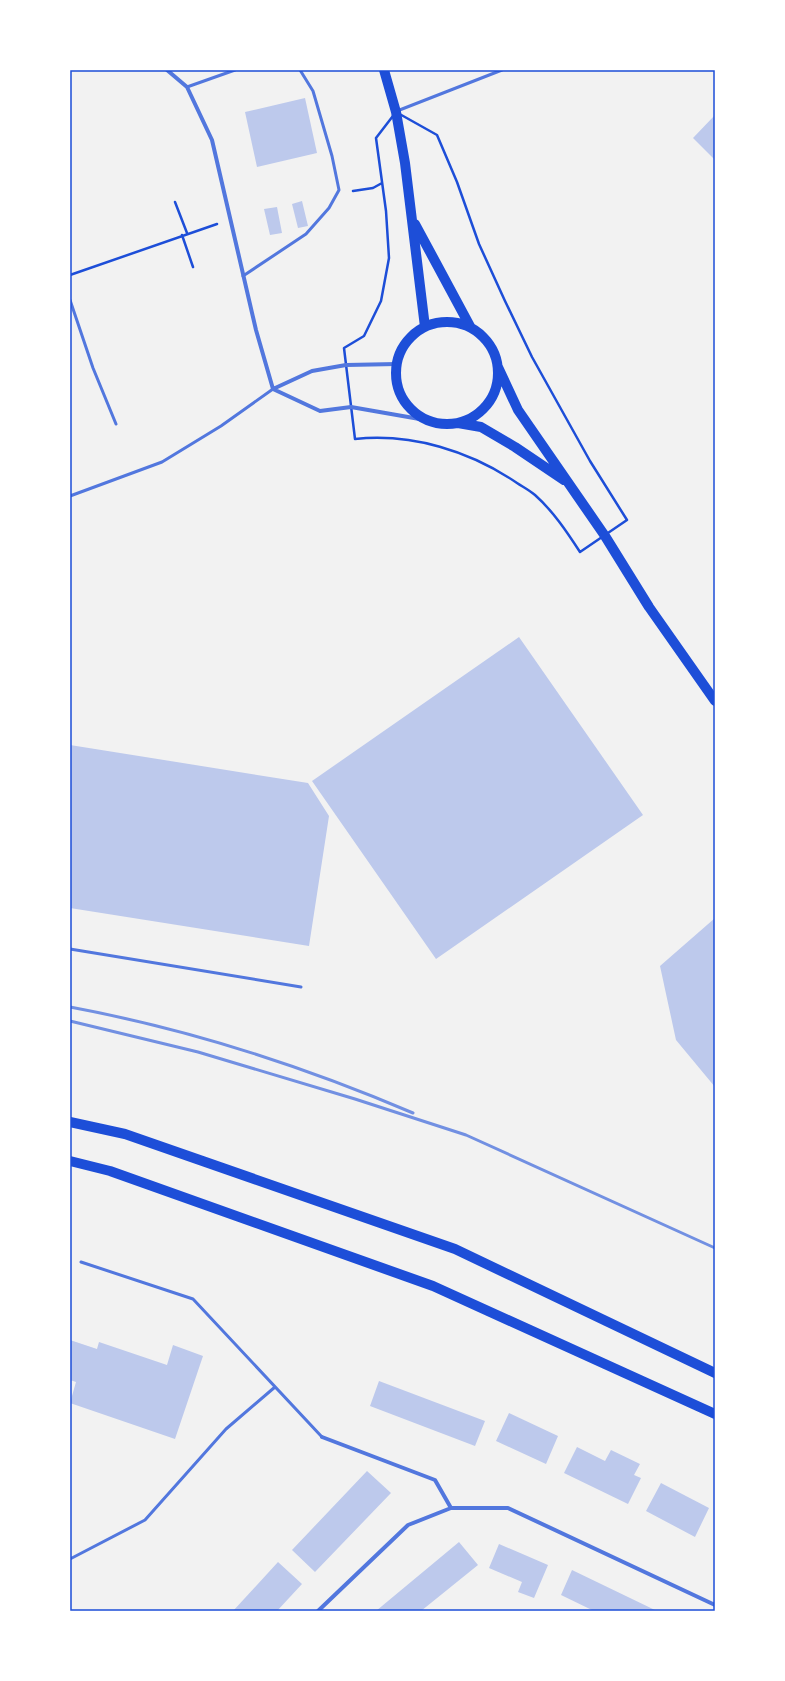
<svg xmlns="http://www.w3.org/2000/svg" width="785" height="1681" viewBox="0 0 785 1681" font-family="'Public Sans',sans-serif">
<rect width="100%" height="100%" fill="#f2f2f2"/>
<!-- building -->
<path fill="#bdc9ec" d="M305,98L317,153L257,167L245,112Z
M715,115V160L693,138Z
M302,201L308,226L298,228L292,204Z
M277,207L282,233L270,235L264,209Z
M519,637L643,815L436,959L312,781Z
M70,745L308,783L329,816L309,946L70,908Z
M715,918V1087L676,1040L660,966Z
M70,1340L97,1349L99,1342L167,1365L173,1345L203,1356L175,1439L70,1403L76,1382L70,1380Z
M379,1381L485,1421L475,1446L370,1406Z
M509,1413L558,1436L546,1464L496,1441Z
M577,1447L605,1461L611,1450L640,1464L634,1475L641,1478L628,1504L564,1473Z
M367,1471L391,1493L315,1572L292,1550Z
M661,1483L709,1508L695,1537L646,1511Z
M459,1542L478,1565L421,1611H376Z
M499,1544L548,1565L534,1598L518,1592L522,1582L489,1568Z
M278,1562L302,1584L277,1611H233Z
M572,1570L657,1611H594L561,1595Z"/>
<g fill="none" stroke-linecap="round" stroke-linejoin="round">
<!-- path -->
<path stroke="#1d4ed8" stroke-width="2.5" d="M396,112L437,135L457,182L479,244L505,301L532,357L590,461L627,520L580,552C567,532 553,511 535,495C529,490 523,487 517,483C470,451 412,433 355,439L344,348L364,336L381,301L389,258L386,211L376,138Z
M353,191L373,188L382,183
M175,202L187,233
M182,235L193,267
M70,275L217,224"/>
<!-- service -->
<path stroke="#5277de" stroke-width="3" d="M187,87L235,70
M397,111L502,70
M243,276L306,234L329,208L339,190L332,156L313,91L300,70
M70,300L93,368L116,424
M70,496L162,462L221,426L273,389
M70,949L301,987
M81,1262L193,1299L322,1437
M70,1559L145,1520L226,1429L275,1387"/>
<!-- minor -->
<path stroke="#5277de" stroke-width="4" d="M167,70L187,87L212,140L256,330L273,389
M273,389L320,411L351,407L431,421
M273,389L312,371L346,365L397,364
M322,1437L435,1480L451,1508
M318,1611L408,1525L451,1508H508L715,1605"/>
<!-- primary -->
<path stroke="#1d4ed8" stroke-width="10" d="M384,70L396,112L405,163L425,327
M415,224L471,328
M396 373a51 51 0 1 1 102 0a51 51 0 1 1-102 0Z
M498,367L518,410L605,536L649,607L715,701
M458,423L481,427L515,447L564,480
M70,1122L125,1134L455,1249L715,1373
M70,1161L110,1171L433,1286L715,1414"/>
<!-- rail -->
<path stroke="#7290e2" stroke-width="3" d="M70,1007C188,1029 303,1066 413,1113
M70,1021L198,1052L355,1099L466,1135L715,1248"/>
</g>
<!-- border -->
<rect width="785" height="1681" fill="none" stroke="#ffffff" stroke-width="142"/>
<rect x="71" y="71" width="643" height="1539" fill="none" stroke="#1d4ed8" stroke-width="1.5"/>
</svg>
